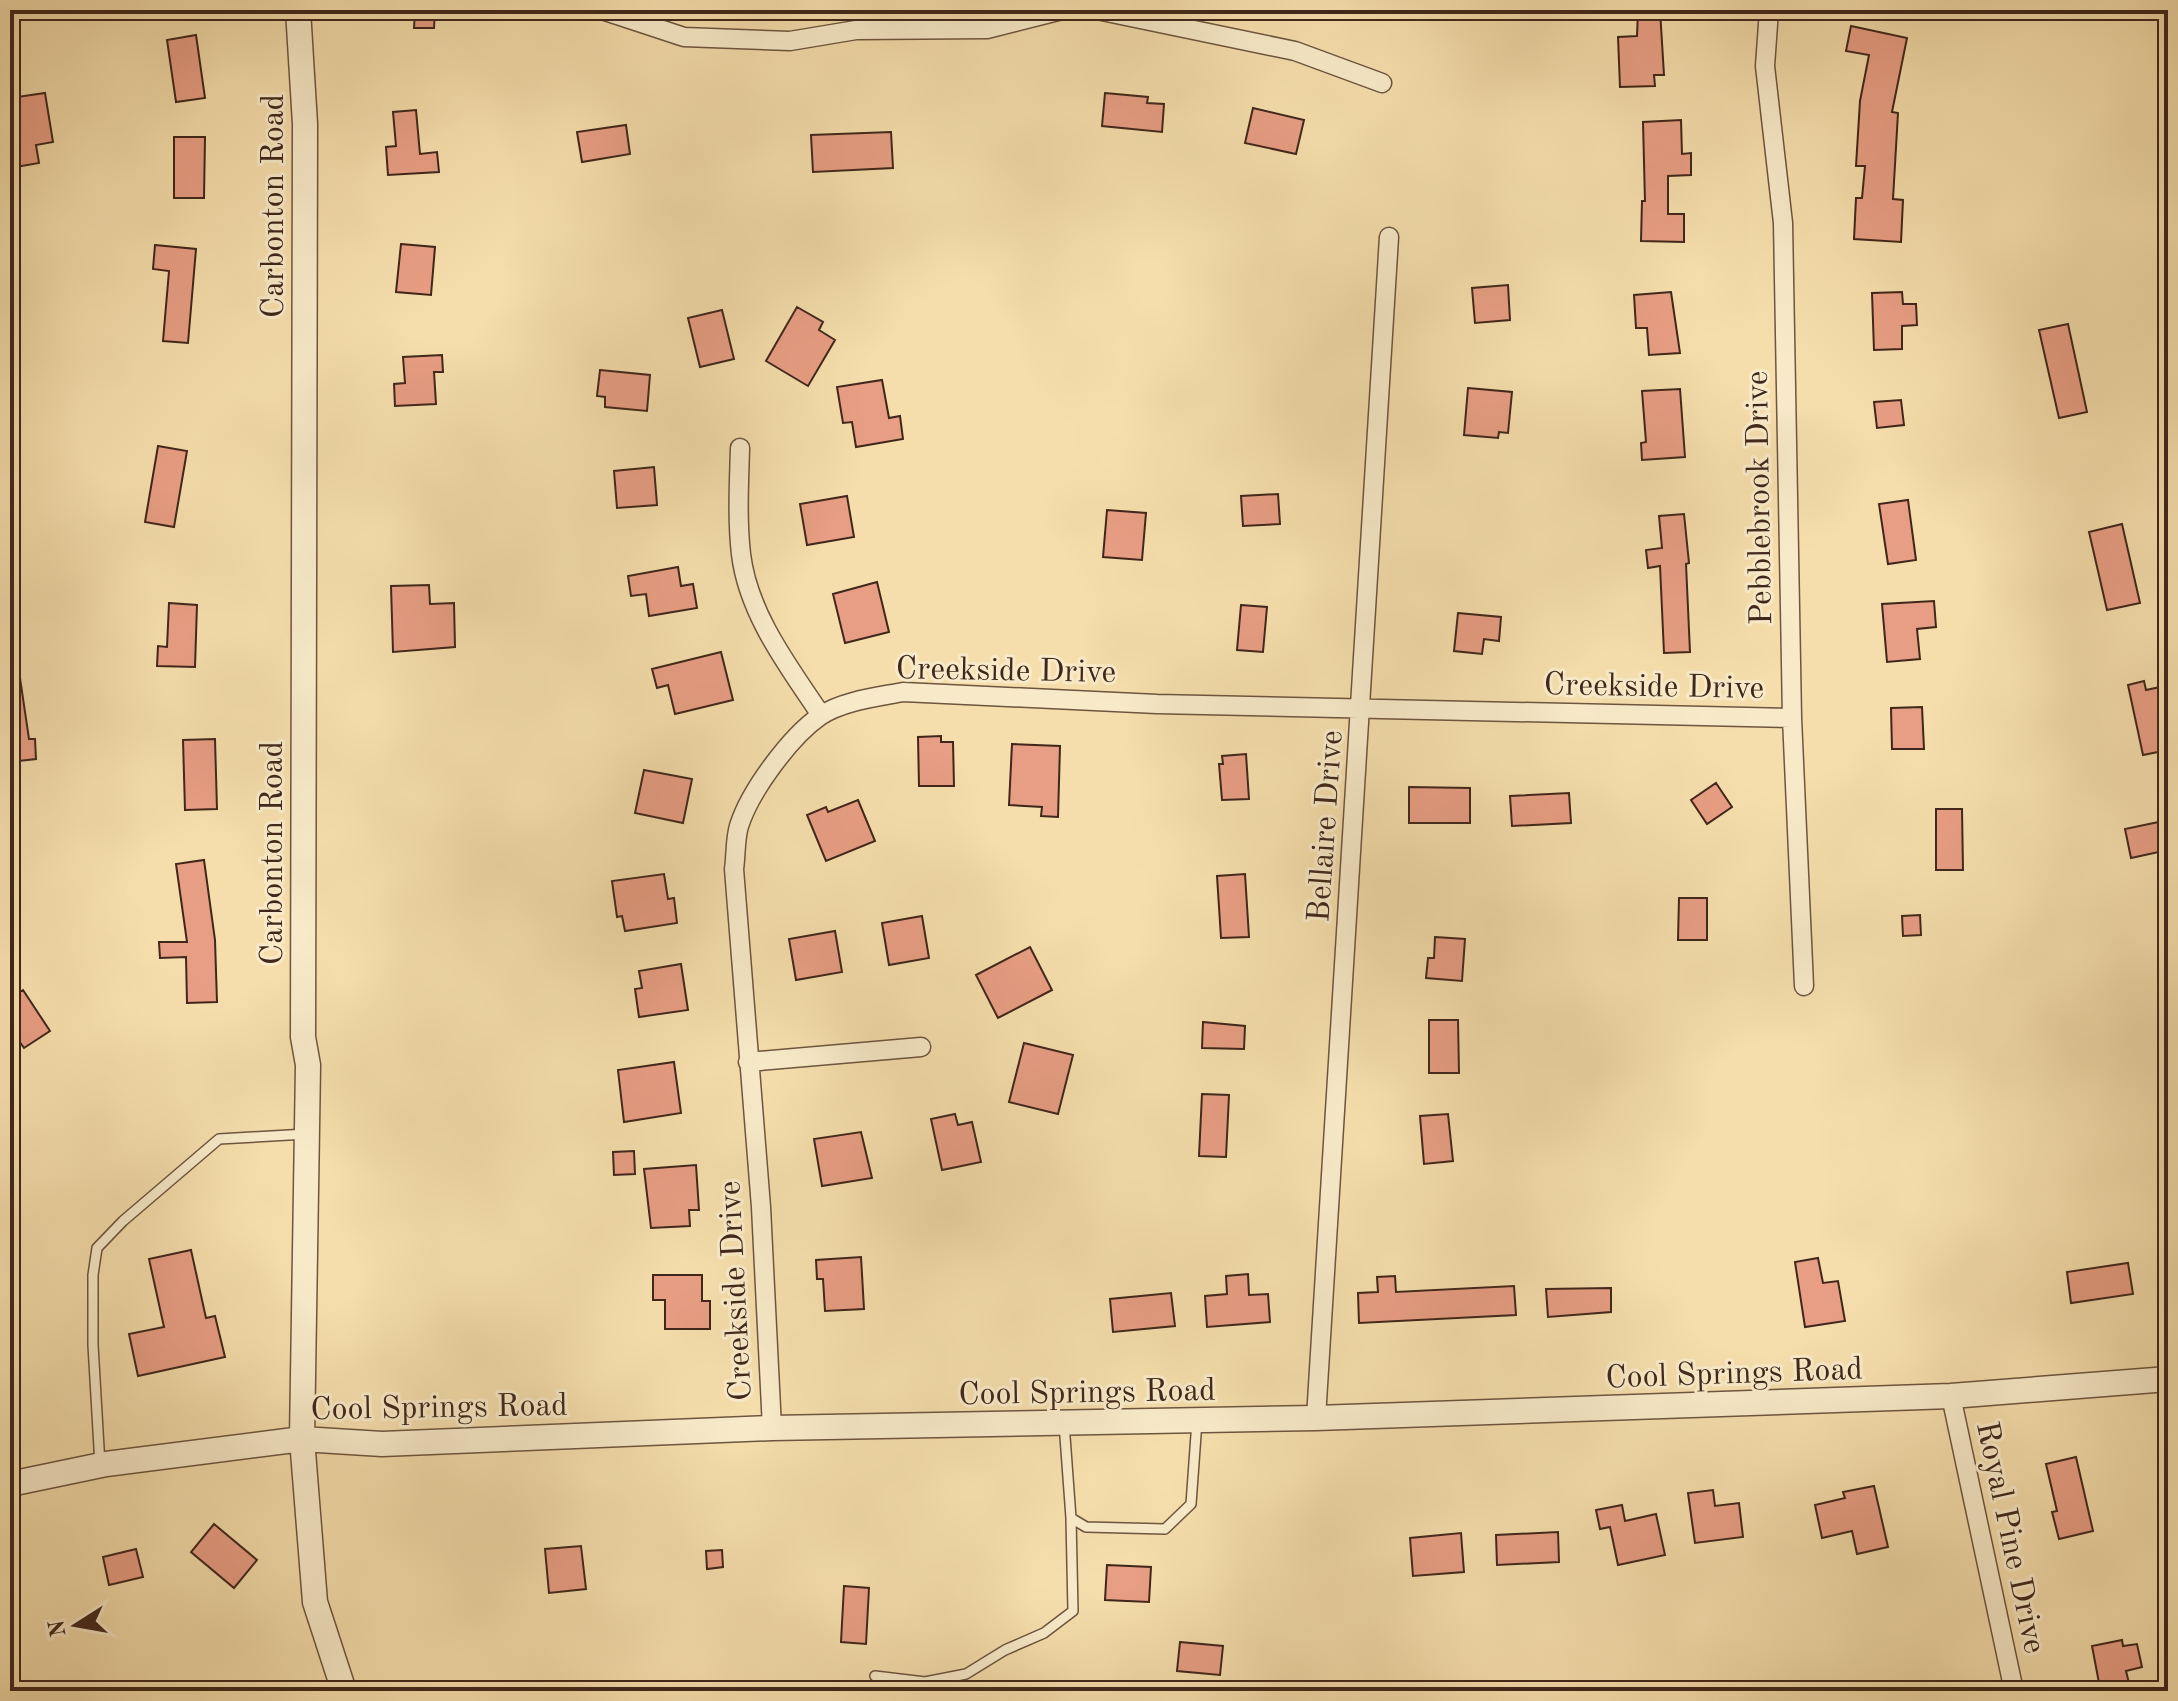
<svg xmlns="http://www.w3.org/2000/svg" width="2178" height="1701" viewBox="0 0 2178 1701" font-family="'Old Standard TT',serif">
<rect width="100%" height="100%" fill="#f5deac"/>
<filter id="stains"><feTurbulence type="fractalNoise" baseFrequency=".0025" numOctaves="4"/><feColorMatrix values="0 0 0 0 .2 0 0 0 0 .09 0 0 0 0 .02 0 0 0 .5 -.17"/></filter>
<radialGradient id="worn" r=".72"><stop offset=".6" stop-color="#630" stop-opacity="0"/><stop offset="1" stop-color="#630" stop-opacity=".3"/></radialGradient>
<!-- building -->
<path fill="#e89e84" stroke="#40271b" stroke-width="2" d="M415,10H435L434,28H414Z
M1638,10H1660L1664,75H1654L1655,86L1620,87L1618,37L1637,36Z
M1851,26L1907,38L1892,112L1898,113L1893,199L1903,200L1901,242L1854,239L1856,198H1862L1865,166H1856L1860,101L1869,55L1846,51Z
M196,35L205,98L176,102L167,40Z
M45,93L53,142L36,145L39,163L10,168V98Z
M1105,93L1148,97L1147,103L1164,104L1162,132L1102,126Z
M1253,108L1304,120L1296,154L1245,143Z
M416,110L420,154L437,152L439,172L388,175L386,147L396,146L393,112Z
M1681,120L1682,154L1691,153V175L1668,176V214H1684V242L1641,241L1642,201H1645L1643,122Z
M626,125L630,154L582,162L577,132Z
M891,132L893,168L813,172L811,135Z
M174,137H205L204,198H174Z
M401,244L435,247L431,295L396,292Z
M155,245L196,249L188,343L163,341L169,271L153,269Z
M1508,285L1510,320L1475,323L1472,288Z
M1671,292L1680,353L1649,355L1647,328H1636L1634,295Z
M1902,292L1903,304H1916L1917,325L1902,326V349L1874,350L1872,293Z
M797,307L823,322L819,330L835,340L808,386L766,361Z
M722,310L734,359L700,367L688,318Z
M2068,324L2087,412L2059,418L2039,330Z
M442,355L443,372H434L436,404L395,406L394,384L405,383L403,357Z
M600,370L650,375L647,411L605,407V397L597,396Z
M882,380L889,418L900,416L903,439L856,447L852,422L843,423L837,387Z
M1468,388L1512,392L1508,433L1499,432L1498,438L1464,435Z
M1680,389L1685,457L1642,460L1641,443L1646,442L1642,391Z
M1901,400L1904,425L1877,428L1874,402Z
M158,446L187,451L174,527L145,522Z
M654,467L657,505L617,508L614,471Z
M1278,494L1280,524L1243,526L1241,496Z
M847,496L854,537L807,545L800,504Z
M1908,500L1916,560L1888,564L1879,504Z
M1107,510L1146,513L1142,560L1103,557Z
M1684,514L1689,563L1686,564L1690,652L1664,653L1660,566L1648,568L1646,550L1662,548L1659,516Z
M2122,524L2140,603L2107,610L2089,532Z
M678,567L681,586L693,584L697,608L649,616L646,594L631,596L628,576Z
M877,582L889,632L845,643L833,594Z
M429,585L430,604L454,603L455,647L393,652L391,586Z
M1934,601L1936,627L1917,629L1920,659L1887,662L1882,604Z
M169,603L197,605L195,667L157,666L158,646L167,647Z
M1241,605L1267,607L1263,652L1237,650Z
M1458,613L1501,617L1499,641L1484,639L1482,654L1454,651Z
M721,652L733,700L675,714L668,685L657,688L652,669Z
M10,678H20L29,739H35L36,759L10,762Z
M2144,681L2146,690L2160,687L2168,725V750L2143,755L2128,685Z
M1922,707L1924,749H1892L1891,708Z
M941,736V742H953L954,786H919L918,737Z
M215,739L217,809L185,810L183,740Z
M1012,744L1060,746L1058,817L1041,816L1042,807L1009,805Z
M1246,754L1249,799L1222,800L1219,764H1223L1222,756Z
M644,770L692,779L683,823L635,813Z
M1716,783L1732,807L1707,824L1691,800Z
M1409,787L1470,788V823H1409Z
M1569,793L1571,823L1512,826L1510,796Z
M858,800L875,841L826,861L807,815L826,807L828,812Z
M1936,809H1962L1963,870H1936Z
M2168,820V850L2131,858L2125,829Z
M204,860L215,940L217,1002L187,1003L186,957L160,958L159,942H187L176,864Z
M664,874L668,899L674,898L677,923L625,931L622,916L617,917L612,881Z
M1245,874L1249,937L1221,938L1217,876Z
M1679,898H1707V940H1678Z
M1920,915L1921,935L1903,936L1902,916Z
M922,916L929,958L889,965L882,923Z
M835,931L842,972L796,980L789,939Z
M1435,937L1465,939L1462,981L1426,978L1428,958H1434Z
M1030,947L1052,990L998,1018L976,975Z
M681,964L688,1010L639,1017L635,989L642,988L639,971Z
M23,990L50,1031L24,1048L10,1028V998Z
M1429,1020H1458L1459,1073H1429Z
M1203,1022L1245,1026L1244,1049L1202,1048Z
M1024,1043L1073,1055L1058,1114L1009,1102Z
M674,1062L681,1113L624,1122L618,1070Z
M1202,1094L1229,1095L1226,1157L1199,1156Z
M955,1114L958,1125L972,1122L981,1162L942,1170L931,1119Z
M1448,1114L1453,1161L1424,1164L1420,1116Z
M861,1132L872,1178L822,1186L814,1139Z
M634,1151L635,1174L614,1175L613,1152Z
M696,1165L699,1210H689L690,1226L651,1228L644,1169Z
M191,1250L206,1318L215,1316L225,1357L138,1376L129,1334L164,1327L149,1259Z
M861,1257L864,1309L825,1311L823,1279H817L816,1260Z
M1818,1258L1823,1283L1838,1281L1845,1321L1805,1327L1795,1262Z
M2128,1263L2133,1294L2071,1303L2067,1272Z
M1248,1274L1249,1295L1268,1294L1270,1322L1207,1327L1205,1296L1227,1294L1226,1276Z
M653,1275H702V1301H710V1329H665V1300H653Z
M1395,1276L1396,1292L1514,1286L1516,1315L1359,1323L1358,1293L1378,1292L1377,1277Z
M1611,1288V1312L1548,1317L1546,1289Z
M1171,1293L1175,1326L1113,1332L1110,1299Z
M2076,1457L2093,1531L2059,1539L2052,1512L2057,1511L2046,1464Z
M1874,1486L1888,1547L1857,1554L1852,1531L1822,1538L1815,1505L1845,1498L1843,1492Z
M1713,1490L1715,1506L1739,1503L1743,1537L1695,1543L1688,1493Z
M1622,1505L1625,1521L1656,1514L1665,1555L1618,1565L1610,1527L1600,1529L1596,1510Z
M214,1524L257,1560L234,1588L191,1552Z
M1558,1532L1559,1562L1497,1565L1496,1535Z
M1461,1533L1464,1572L1413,1576L1410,1538Z
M581,1546L586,1589L549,1593L545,1549Z
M136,1549L143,1577L109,1585L103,1557Z
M722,1550L723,1567L707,1569L706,1551Z
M1107,1565L1151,1567L1149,1602L1105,1600Z
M844,1586L869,1588L866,1644L841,1642Z
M2122,1640L2123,1646L2137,1644L2142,1667L2126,1671L2131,1691H2107L2105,1681L2099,1683L2092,1646Z
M1180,1642L1223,1646L1220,1675L1177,1671Z"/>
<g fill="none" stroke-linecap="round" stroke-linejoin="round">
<defs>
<path id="service" d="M1064,1423L1071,1518L1086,1527L1165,1529L1191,1504L1197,1421
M100,1465L93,1345V1275L97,1248L123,1221L219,1139L306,1134
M875,1676L925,1682L966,1674L1005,1650L1044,1633L1073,1611L1071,1518"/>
<path id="minor" d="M602,10L684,37L790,41L856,30L987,29L1062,10
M1097,10L1295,51L1382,83
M1769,10L1765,66L1783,223L1792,718L1804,986
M740,448C739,483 737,519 741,554C748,614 789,667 821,715
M748,1062L921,1047
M1951,1396L2014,1691
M1316,1418L1389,237
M772,1428L761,1207L734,869C736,856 735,839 739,826C750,791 790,737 820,716C842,701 877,697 903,692L1157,704L1792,718"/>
<path id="tertiary" d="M298,10L305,124L303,1037L308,1065L302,1439L315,1602L344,1691
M10,1484L106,1464L302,1439L382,1444L772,1428L1316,1418L1951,1396L2168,1379"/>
</defs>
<!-- service casing -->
<use href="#service" stroke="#6d553f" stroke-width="12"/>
<!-- minor casing -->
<use href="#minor" stroke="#6d553f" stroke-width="21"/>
<!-- tertiary casing -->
<use href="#tertiary" stroke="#6d553f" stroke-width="27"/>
<!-- service -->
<use href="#service" stroke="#f8eac9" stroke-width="9"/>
<!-- minor -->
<use href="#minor" stroke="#f8eac9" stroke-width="18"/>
<!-- tertiary -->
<use href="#tertiary" stroke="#f8eac9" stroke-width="24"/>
</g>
<g text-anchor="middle" stroke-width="6" stroke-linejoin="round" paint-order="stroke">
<!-- street labels -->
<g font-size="32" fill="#40271b" stroke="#f8eac9">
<text transform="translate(272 206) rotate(-90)" y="11">Carbonton Road</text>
<text transform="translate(1758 498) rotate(-91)" y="11">Pebblebrook Drive</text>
<text transform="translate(1006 669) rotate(1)" y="11">Creekside Drive</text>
<text transform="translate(1654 685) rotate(1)" y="11">Creekside Drive</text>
<text transform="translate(1324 826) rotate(-86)" y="11">Bellaire Drive</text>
<text transform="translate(271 853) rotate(-90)" y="11">Carbonton Road</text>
<text transform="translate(734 1291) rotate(-93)" y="11">Creekside Drive</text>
<text transform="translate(1734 1372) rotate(-2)" y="11">Cool Springs Road</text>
<text transform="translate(1087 1391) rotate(-1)" y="11">Cool Springs Road</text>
<text transform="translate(439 1406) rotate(-1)" y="11">Cool Springs Road</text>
<text transform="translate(2012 1537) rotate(78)" y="11">Royal Pine Drive</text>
</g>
</g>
<!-- margin -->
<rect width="2178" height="1701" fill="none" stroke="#f5deac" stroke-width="40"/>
<rect x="12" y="12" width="2154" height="1677" fill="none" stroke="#40271b" stroke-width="4"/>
<rect x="20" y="20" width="2138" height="1661" fill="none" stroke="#40271b" stroke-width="2"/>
<!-- north arrow -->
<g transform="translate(76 1625) rotate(259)" stroke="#f8eac9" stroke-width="6" paint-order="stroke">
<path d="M0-6L14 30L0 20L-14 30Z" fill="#40271b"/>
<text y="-12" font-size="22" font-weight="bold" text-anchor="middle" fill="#40271b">N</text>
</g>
<rect width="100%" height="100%" filter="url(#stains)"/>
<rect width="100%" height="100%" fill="url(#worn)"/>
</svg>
